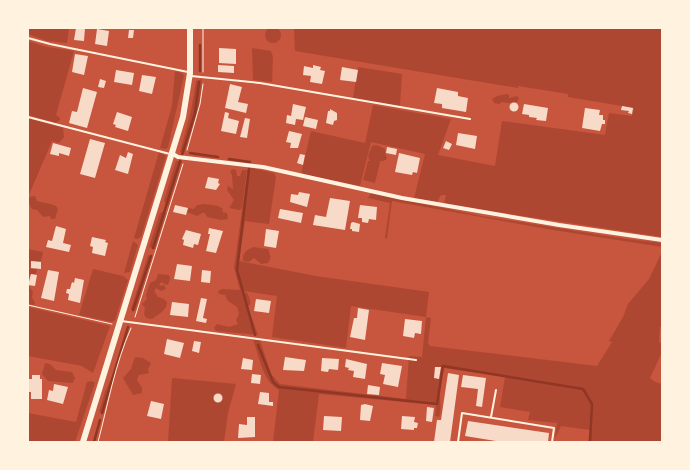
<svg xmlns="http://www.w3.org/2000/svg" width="690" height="470" viewBox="0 0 690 470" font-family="'IBM Plex Serif',serif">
<rect width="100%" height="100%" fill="#c8553d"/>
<!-- green -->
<path fill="#ae4732" d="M265 35a8 8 0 1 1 16 0a8 8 0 1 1-16 0Z
M28,28H69L67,43L47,41L28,34Z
M294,28H662V237L444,204L446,195H441L437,202L414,198L425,154L371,142L360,186L301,174L311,131L365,143L373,105L451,119L438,155L495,166L502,121L605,135L609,113L632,116L634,108L568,97V94L518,86V88L295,51Z
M28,41L47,47L74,51L56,115L60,118V120L56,123L28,115Z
M252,48L271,51L273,57L272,82L253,80Z
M358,67L402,74L400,106L353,98Z
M175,71L182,73L184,76L168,147L166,149L160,148L172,106Z
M202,79L199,106L184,154L180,152L191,111L196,81Z
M507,94L509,95V98L517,96L519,98L517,102L508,103L502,102L499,104L494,103L492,99L497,96Z
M28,118L60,127L63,128L64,137L59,143L52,141L28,197L35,196L37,201C44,203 49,203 56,206L58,209L55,219H51L50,216L43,217L37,210L32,209L28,202Z
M377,145L385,149V153L387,158L386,160L378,162H380L375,183L363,180L368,161H370C366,157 371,150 372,146Z
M159,152L166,156L141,237L137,239L134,238Z
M176,161H182L168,206L164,201Z
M248,167L274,173L276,177L269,224L245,221L239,261L316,276L429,292L426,317L431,318L428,343L430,346L597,366L612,342L609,341L623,317L628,304L649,279L662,252V326L660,327L659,341L662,345V352L650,378L655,382L662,384V442H588L590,430L561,426L555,439L557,423L528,420L530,412L500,407L505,377L444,368C442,376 439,388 440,397C440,404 442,409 439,417L435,416L436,405L319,394L313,442H273L279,390C263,382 259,356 253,340H260L271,374L280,384L406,399L409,356L422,357L426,317L351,306L346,348L272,337L277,296L244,291V295L246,292C249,295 252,303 249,306L247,305L258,335L216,331L214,328L217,324L229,327L238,324L236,320L239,314L237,307L228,301L225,295L219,294L218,291L222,289L240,290L234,268Z
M233,169L236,170L237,176H240L242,170H247L242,208L240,210L229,208L234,200L227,190L228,186L233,189L232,175L230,171Z
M371,193L482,216L627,239L662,243V247L547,229L392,201L387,239L385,238L390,203L368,198Z
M205,204L218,206L223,209L222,212L227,213L228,219L221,220L207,217L205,213H202L197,216L187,212L189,208L194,209L197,205Z
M162,212L166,213L155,249L149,247L160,213Z
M133,241L138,245L130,272L124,273Z
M253,247L268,249C270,255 272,258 268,263L261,264L254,258L249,262L243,261V256L246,251Z
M28,249L43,252L41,261H31L30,269H37L36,274H30L28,285L33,292L32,297L35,303L34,305L28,304Z
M148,255L152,257L135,311L131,309Z
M93,269L123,276L128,280L115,320L112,322L79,315Z
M158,274L168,275L170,277L169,283L167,285L161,282L159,285L161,286L164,285L166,289L161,291L156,288L154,291L158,297L164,299L167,302L166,307L162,312L152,319L146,318L144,314L145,308L142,304L147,299L146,295L150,283L156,280Z
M28,307L110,326L93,373L82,366L28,356Z
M135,357L143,358L151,363L148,369L149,373L139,375L137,380L142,388V393L133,395L123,378L131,369Z
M45,363L50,364L56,370L72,372L75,378L73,383L48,381L42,374Z
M115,369L104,413L99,412L105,392Z
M172,378L236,384L228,413L224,442H168Z
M92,381L95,383L75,442H28V413L76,422L87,382Z"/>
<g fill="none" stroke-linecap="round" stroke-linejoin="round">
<!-- stream -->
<path stroke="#8f3625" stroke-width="2.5" d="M200,71V45
M190,153L218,157
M229,159L250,162
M249,169L237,270L255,335
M153,248L195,113L199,82
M133,310L151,256
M258,345L273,382L279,387L437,404L443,366L583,389L592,404L590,442
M102,413L128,327
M94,442L100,420"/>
</g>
<!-- building -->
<path fill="#f7dbc8" d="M76,28H85L84,41L74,40Z
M97,29L109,31L107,46L95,44Z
M129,30H134L133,38H128Z
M219,48L236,49V64L219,63Z
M75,54L88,56L84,75L72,72Z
M218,65L234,66V73L218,72Z
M313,65L321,67L320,70L325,71L322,84L310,82L311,76L303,75L304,66L313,68Z
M342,67L358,70L356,82L340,80Z
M116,70L134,73L132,85L114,82Z
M142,75L156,77L152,94L139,91Z
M100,79L106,81L104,88L98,87Z
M230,84L242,87L238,102L248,104L246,113L225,108Z
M83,88L97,92L87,128L69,123L72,111L77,112Z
M437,88L458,92V96L468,98L466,112L442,108V104L434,103Z
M509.5 107a4.5 4.5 0 1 1 9 0a4.5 4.5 0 1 1-9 0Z
M293,104L306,107L303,120L296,119L295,125L286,123L287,115L291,116Z
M524,104L548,108L546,121L536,120L537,118L529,117V115L522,114Z
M622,106L633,108L632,114L628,113L629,111L621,110Z
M585,108L600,110L599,115H603V120H605V124H602L600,131L582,128Z
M330,109L337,113V120L334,121L333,125L326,123L328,111H330Z
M117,112L132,117L128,131L115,127L116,125L113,124Z
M225,112L229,113L228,118L239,121L236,134L221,131Z
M305,117L318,120L316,129L303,126Z
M245,118L250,119L247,138L240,137Z
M289,131L302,134L298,148H290L291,143L286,142Z
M458,133L477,136L475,149L456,145Z
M90,139L105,143L95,178L80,174Z
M446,141L452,144L449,150L443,148Z
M53,143L71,148L69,156L59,153V156L50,154Z
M387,147L397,149L396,155L386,153Z
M128,152L133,154L128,174L115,170L120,155L126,158Z
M399,153L420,158L417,173L413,172L412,175L395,172Z
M300,154L305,155L303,165L297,163Z
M208,177L219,179L218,183L220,184L216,190L205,188Z
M299,192L310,194L307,207L290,202L291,194L298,195Z
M330,198L350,201L345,230L313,225L315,215L326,217Z
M175,205L188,208L186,215L173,212Z
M360,205L377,207L376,220L369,219L368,223L362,222V218H358Z
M280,209L303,213L301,223L278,218Z
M353,222L360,224L359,232L352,231V229H350L351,223Z
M56,226L66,229L63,243L71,245L69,252L46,247L48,240L52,241Z
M209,228L223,231L216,253L206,251L210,234H208Z
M266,229L279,231L276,248L264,246Z
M186,230L201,234L198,245L194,244L193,248L183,245L184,240L182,239Z
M92,237L106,240L105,242L108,243L105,256L92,253L93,247L90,246Z
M31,261L41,262V269L31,268Z
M177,264L192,266L190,281L174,279Z
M48,270L59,272L54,301L41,298Z
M202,270L211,271L210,283L201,282Z
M31,274L37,275L35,286L28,285Z
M75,278L84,280L80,303L68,300L69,294L66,293L67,289H70L72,282L74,283Z
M201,298L207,299L203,318L207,319L206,323L196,321Z
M256,299L271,301L269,313L254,311Z
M172,302L189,304L188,317L170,315Z
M358,308L369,310L365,340L350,337L354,318H357Z
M405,319L422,321L421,334L415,333L414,338L403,336Z
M167,339L184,343L180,358L164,354Z
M194,341L201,342L199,353L192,351Z
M285,357L306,360L304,371L283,370Z
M243,358L253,360L252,370L241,369Z
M322,358L339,359L338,370L329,369L328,372L321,371Z
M346,359L367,364L365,379L353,377L354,371L348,370L349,368L345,367Z
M382,363L402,366L398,387L383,384L385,375L380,374Z
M435,367H441L439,379L434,378Z
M448,373L459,375L450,442H434L437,420H441Z
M252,374L261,375L260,384L251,383Z
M32,375H40V379H42V399H31V392H29V379H32Z
M463,375L486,378L482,407L476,406L478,389L461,387Z
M54,384L68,387L63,404L47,400L49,390L53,391Z
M368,385L380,387L379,395L367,394Z
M260,392L269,393V402H273V406L258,404Z
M213.5 398a4.5 4.5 0 1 1 9 0a4.5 4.5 0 1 1-9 0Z
M151,401L164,404L161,419L147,416Z
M365,404L373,406L370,421L360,420L361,405Z
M427,407L434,408L432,422L426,421Z
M324,416L342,417L341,431L323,430Z
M402,416L415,417L414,422L418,423L417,428H414V430L401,429Z
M247,417H255V437L238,438L239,424L247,425Z
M468,421L549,433L548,442H502L465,436Z"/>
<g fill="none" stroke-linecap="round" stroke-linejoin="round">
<!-- path -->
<path stroke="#fff3e0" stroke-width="1" d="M203,28V72
M187,150L200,104L203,84
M28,305L112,324
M135,317L183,164
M98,442C108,404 115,364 131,328"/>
<!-- service -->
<path stroke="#fff3e0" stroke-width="2" d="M28,38L50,44L188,72
M191,76L260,83L470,119
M28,117L170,154
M121,321L416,360
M491,417L496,390
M458,442L462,413L554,428L552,442"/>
<!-- minor -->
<path stroke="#fff3e0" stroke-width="4" d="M173,154L178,157L263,167L402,198L559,225L662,240"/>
<!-- primary -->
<path stroke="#fff3e0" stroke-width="6" d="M83,442L183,117L190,73V28"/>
</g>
<!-- border -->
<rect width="690" height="470" fill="none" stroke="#fff3e0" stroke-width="58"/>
</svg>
